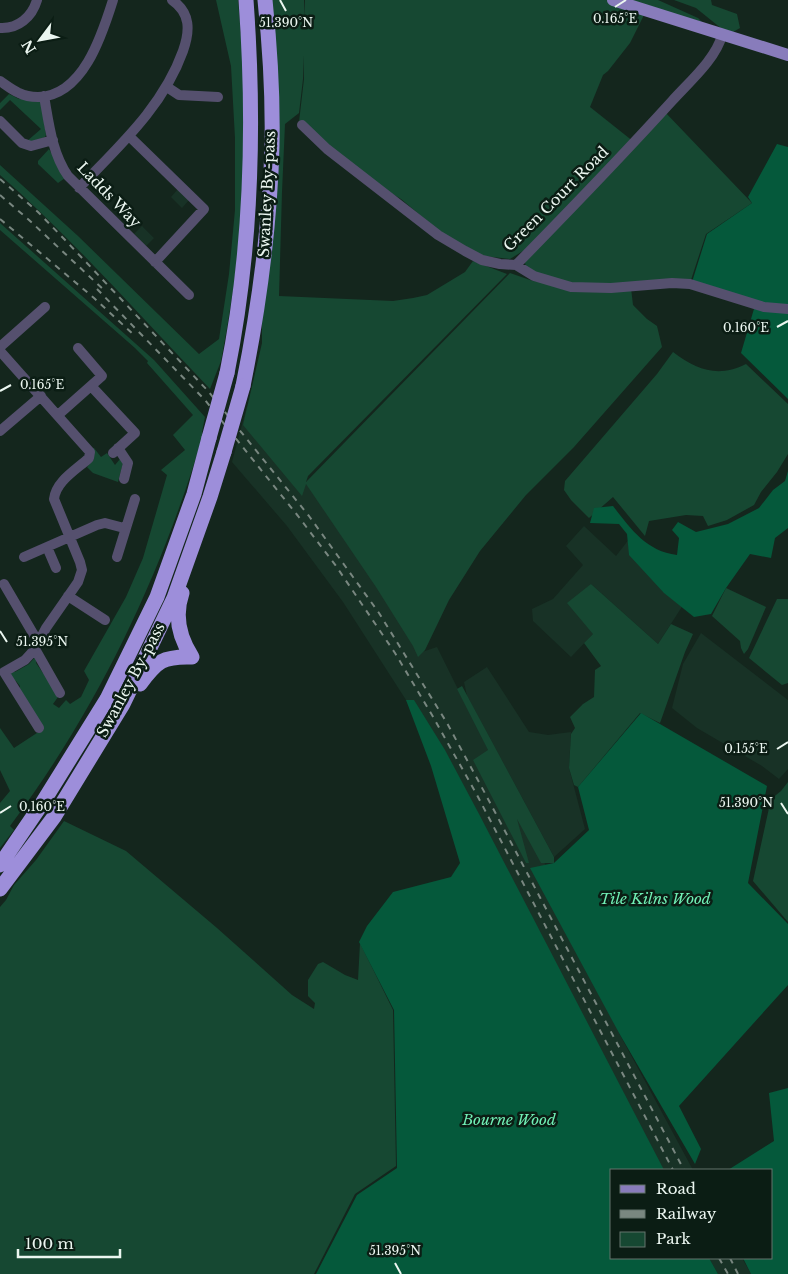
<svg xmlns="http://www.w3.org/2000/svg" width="788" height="1274" viewBox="0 0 788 1274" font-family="'Libre Baskerville',serif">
<rect width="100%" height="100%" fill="#14261d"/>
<!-- built -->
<path fill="#183226" d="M178,189L189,200L182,208L171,197Z
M142,226L154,238L146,246L134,234Z
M247,406L306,483L422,652L437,647L549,872L619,1033L693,1170H660L406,700L343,602L287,526L232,462Z
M584,526L616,556L630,538L685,602L658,644L591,584L593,634L571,657L533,621L532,609L553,599L583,565L566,546Z
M701,633L788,700V769L779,779L762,766L697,728L672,708L683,664Z
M487,667L529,732L548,735L571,732L569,768L585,829L554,857L467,696L464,682Z
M709,1258H742L751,1274H718Z"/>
<!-- green -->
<path fill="#164832" d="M216,0H238L245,82L242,211L234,284L227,328L221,361L210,389C141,317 75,241 0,175V165L78,236L199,354L219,339L229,274L235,210V138L231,66Z
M265,0H304L305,18V0H611L646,11L630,43L608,71L603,75L590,107L634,142L539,241L510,259L484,256L445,236L401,199L368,180L299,122L304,79V55L303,79L299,113L285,124L282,192L279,296L393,301L413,298L427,295L465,272L473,261L507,274L308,476L306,482L510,273L533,281L631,288L633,305L647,319L657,326L662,347L574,447L526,495L480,551L449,600L425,650L418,657L413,646L376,587L306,484L302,496L243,425L262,343V275L270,207Z
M625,0H658L698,18L702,22Z
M674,0H711L712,5L737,14L740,28L733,32L722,29L696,8Z
M9,94L19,99L21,97L41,102L46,135L45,137L33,142H26L41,129L10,100L0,110V103Z
M664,111L752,203L706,234L690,283L582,286L527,272L524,258Z
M49,149L65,178L58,183L38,164V161Z
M0,223L154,360L205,417L202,432L203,435C161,576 98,708 10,826L14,830L0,848V803L10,791L0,770V728L14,748L43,729L19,691L20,686L16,681L12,680L10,676L11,671L15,672L29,664L36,656L37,658L36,663L43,673L46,675L58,697L53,704L59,708L66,700L70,704L81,697L89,680L84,671L126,597L143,558L167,475L161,470L185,450L173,435L193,415L147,363L148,361L135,348L0,230Z
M673,352C697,370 718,378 746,364L788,404V454L777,472L761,492L754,505L727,520L708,526L703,516L686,515L649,521L645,536L613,497L589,518L571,500L564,490L565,481L657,374Z
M92,448H94L101,457L107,453L115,465L120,459L123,463L118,482L93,473L87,467L94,459Z
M591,584L658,644L671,624L693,634L685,652L660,723L640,713L578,787L574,785L569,768L571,734L575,728L570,717L583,704L594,697L595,670L601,666L584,643L593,634L567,603Z
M726,588L766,607L748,649L744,654L741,648L740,641L712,616Z
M777,599H788V683L782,685L749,658Z
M462,686L554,857V863H541L517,819L529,863H526L473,760L488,750L457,689Z
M788,782V922L753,881L771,799L781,791Z
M64,821L126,851L217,928L292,995L314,1009L315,1003L308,996V980L318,964L323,962L345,975L358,980L360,943L393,1010L396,1166L355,1194L314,1274H0V907L6,900L14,885L36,860Z"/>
<!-- forest -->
<path fill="#05593b" d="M777,144L788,147V399L741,353L756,302L692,282L707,234L752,203L748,197Z
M788,471V528L775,538L771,558L750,554L726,588L711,614L694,617L664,593L629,555L627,534L619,524L590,523L594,508L613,506C631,529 646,551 677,555L679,538L672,530L678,522L696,532L728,524L759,508L773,490L785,481Z
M406,700H414L445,750L479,814L664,1170H612V1258H709L718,1274H316L357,1195L397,1168L394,1010L359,942L367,926L393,892L451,877L460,863L431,766Z
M641,713L767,786L748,883L788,924V985L679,1106L701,1149L695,1164L619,1033L530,868L554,863L589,830L578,787Z
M788,1088V1274H751L743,1258H772V1170H728L774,1141L769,1093Z"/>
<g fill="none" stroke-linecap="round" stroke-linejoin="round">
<!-- minor -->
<path stroke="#55506e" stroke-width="10" d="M0,28C18,29 32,17 37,0
M0,81C6,85 12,90 19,93C25,96 32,97 38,97C83,96 102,35 113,0
M167,87L179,95L218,97
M44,96C49,124 52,153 68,176L189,295
M0,121L22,143L31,146L53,140
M302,125L327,149L438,235L465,251L482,260L500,264L516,265L534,276L571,287L611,288L672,283L690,284L764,307L788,309
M129,136L204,209L155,262
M79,188C119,146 163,107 183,51C190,31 191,13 172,0
M516,265C569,211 621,157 672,101C689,82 716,59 722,35
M0,347L45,307
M0,351L90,452L89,458C76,470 56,481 54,499L80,562L82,570L78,582L46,628L35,649L60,693
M92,387L135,433L113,453
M58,415L102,376L78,348
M0,431L41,396
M118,448L128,463L124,479
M47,547L56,568
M24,557L97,525L105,523L124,528
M117,557L135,499
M4,584L38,642
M68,596L105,620
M35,649L25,660L4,672L39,728"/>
<!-- major -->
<path stroke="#887cbb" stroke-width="12" d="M613,0L788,55"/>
<!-- highway -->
<path stroke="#9d8eda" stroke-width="15" d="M227,373C252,250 255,124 246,0
M243,386C259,307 270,226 272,145C273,97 270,48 265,0
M182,593C174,616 179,637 192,657
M140,684C157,661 163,656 192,657
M0,865L43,802L107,699L157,597L194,494L209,438
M0,889L54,817L123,704L174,598L210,497L224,452"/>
<!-- rail -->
<path stroke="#798780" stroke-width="2" stroke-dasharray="6 6" stroke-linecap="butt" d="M0,179L38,212L67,242L208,391L309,516L379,613L447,723L487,797L684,1170
M0,195L29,220L105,291
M0,219L94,298L134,335
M97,289L205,400L298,516L336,566L395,653L432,715L477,795L673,1170
M719,1258L728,1274
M730,1258L738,1274"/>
<!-- highway-bridge -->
<path stroke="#9d8eda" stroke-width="15" d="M209,438L227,373
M224,452L243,386"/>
</g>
<!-- ticks -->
<path fill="none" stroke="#ebf6f0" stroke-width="2" d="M280,0L286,11M615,7L626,0M777,327L788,321M0,391L11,385M0,631L7,642M777,749L788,742M781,803L788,814M0,813L11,806M395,1263L401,1274"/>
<g text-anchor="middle" stroke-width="5" stroke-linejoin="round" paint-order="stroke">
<!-- street labels -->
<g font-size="15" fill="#ebf6f0" stroke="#0b1d14">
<text transform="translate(267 194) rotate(-87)" y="5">Swanley By-pass</text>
<text transform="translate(109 195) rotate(46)" y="5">Ladds Way</text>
<text transform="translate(556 199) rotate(-45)" y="5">Green Court Road</text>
<text transform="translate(131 680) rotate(-62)" y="5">Swanley By-pass</text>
</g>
<!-- park labels -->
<g font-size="15" font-style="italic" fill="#70efb5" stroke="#0b1d14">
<text x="655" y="904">Tile Kilns Wood</text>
<text x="509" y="1125">Bourne Wood</text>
</g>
</g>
<g font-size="12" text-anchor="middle" fill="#ebf6f0" stroke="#0b1d14" stroke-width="5" stroke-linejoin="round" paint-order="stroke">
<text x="615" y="23">0.165°E</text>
<text x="286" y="27">51.390°N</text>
<text x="746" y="332">0.160°E</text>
<text x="42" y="389">0.165°E</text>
<text x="42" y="646">51.395°N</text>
<text x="746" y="753">0.155°E</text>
<text x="746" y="807">51.390°N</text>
<text x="42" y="811">0.160°E</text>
<text x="395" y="1255">51.395°N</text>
</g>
<!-- legend -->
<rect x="610" y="1169" width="162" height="90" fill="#0b1d14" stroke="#65746c"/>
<rect x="620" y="1185" width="25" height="8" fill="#887cbb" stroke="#65746c"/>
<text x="656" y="1194" font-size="15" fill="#ebf6f0">Road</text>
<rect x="620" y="1210" width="25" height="8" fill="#798780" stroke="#65746c"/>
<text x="656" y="1219" font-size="15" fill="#ebf6f0">Railway</text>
<rect x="620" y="1232" width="25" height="15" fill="#164832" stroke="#65746c"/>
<text x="656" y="1244" font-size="15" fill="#ebf6f0">Park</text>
<!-- north arrow -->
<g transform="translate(40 40) rotate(238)" stroke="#0b1d14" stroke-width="4" paint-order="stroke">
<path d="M0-4L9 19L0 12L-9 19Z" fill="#ebf6f0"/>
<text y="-8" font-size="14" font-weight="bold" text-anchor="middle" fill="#ebf6f0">N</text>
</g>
<!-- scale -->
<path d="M18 1249v8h102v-8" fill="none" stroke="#ebf6f0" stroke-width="2.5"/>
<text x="25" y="1249" font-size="15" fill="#ebf6f0" stroke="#0b1d14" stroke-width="4" paint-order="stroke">100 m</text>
</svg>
